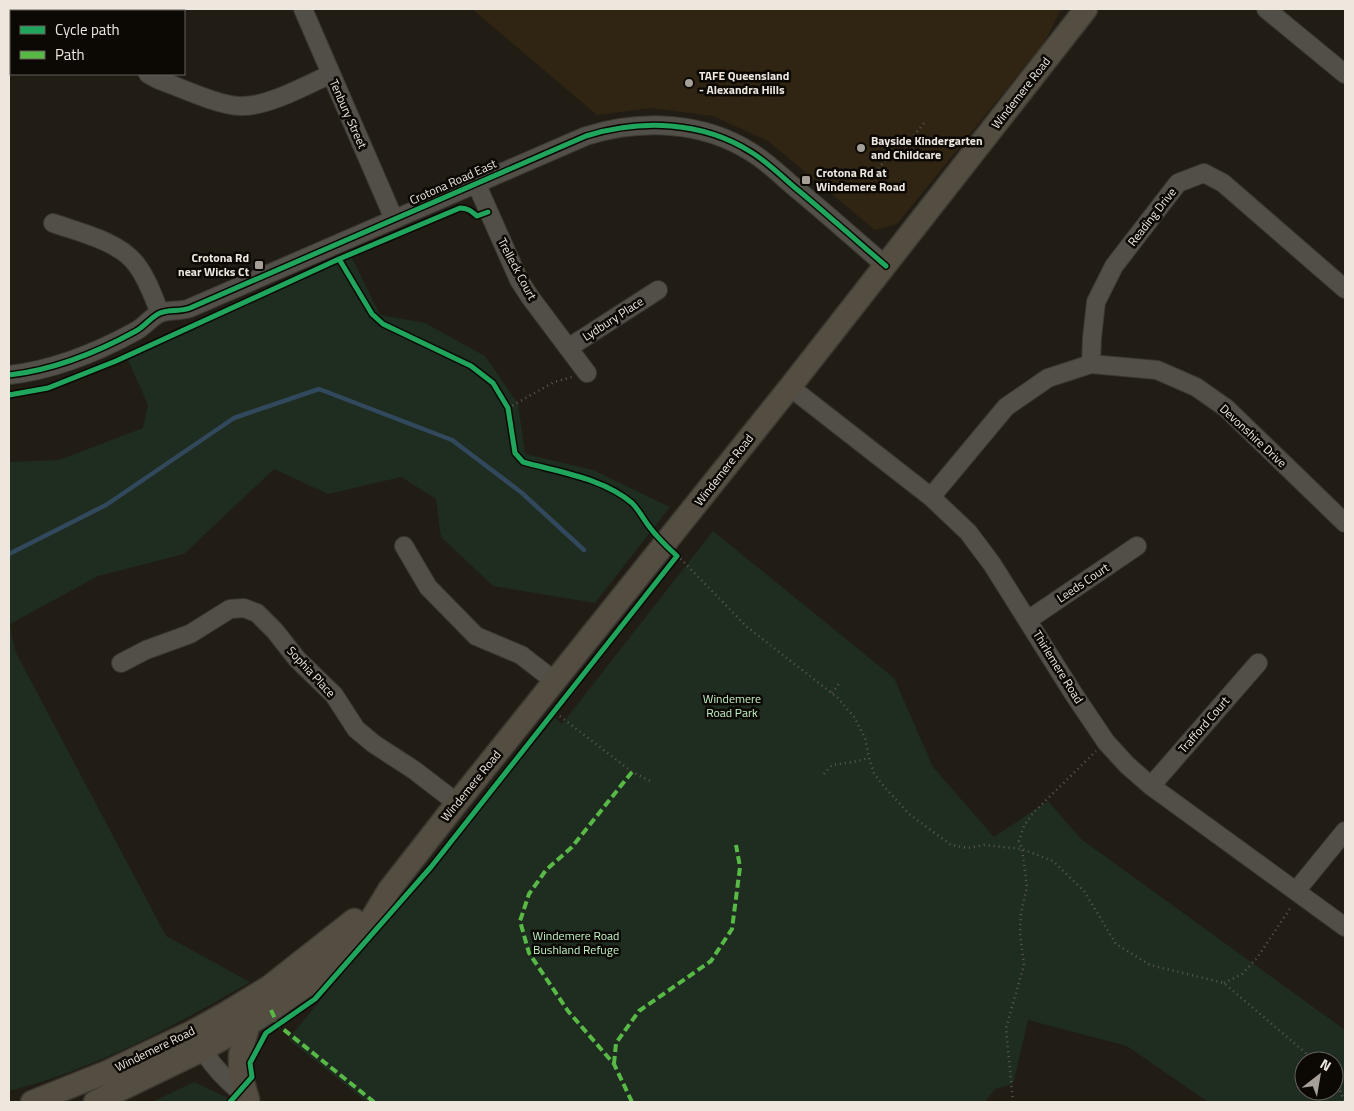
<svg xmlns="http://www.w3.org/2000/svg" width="1354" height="1111" viewBox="0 0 1354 1111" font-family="'Titillium Web',sans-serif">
<rect width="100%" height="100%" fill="#211d15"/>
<!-- built -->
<path fill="#302512" d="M472,9H1061L1044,43L897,224L875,230L768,141L713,116L651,108L597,115Z"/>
<!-- green -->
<path fill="#1e2d1f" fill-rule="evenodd" d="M349,252L380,315L425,323L485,356L518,404L525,454L593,470L670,507L595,603L493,586L441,537L436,499L401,477L328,494L274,469L184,554L98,576L10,624L15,651L166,936L250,982C173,1027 95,1069 9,1091V462L59,460L143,428L148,405L125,353Z
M713,531L894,678L933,767L994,837L1048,801L1081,839L1345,1030V1102H1208L1127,1046L1028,1020L1013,1084L995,1089L985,1102H367L288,1039L555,718L562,724ZM1304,1061H1334V1091H1304Z
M194,1082L234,1101L152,1102Z"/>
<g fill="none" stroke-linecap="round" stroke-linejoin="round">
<!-- stream -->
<path stroke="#31485d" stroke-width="4.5" d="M9,554L106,505L234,418L319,389L452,440L522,493L584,550"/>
<defs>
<path id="minor" d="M303,9L394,219
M1266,9L1345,74
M148,74L157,79C179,87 219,106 241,106C267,107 307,85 331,74
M476,183L519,280L530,297L587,373
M53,223C78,232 119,241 136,264C147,278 153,296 160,313
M568,348L658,290
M1091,364L1092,338L1096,302L1114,266L1178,183L1204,173L1223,183L1345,289
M9,375C54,370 96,353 136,331C145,326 151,317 160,313C170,309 180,312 190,308L586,136C641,119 702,121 751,152C769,163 783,178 799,191C828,215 857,241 886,266
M790,387L931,497L968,532L992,564L1073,693L1106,742L1127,765L1151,786L1345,927
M931,497L1006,407L1048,378L1091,364L1157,370L1196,387L1226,408L1345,523
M404,546L428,587L476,636L521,655L556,682
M1028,620L1137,546
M121,663L146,650L190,634L230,609L244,608L257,613L275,631L297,659L334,695L356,729L374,744L414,770L457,803
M1151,786L1258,663
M1296,891L1345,831
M197,1040C210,1065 228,1082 250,1100"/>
<path id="major" d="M248,1099L240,1072V1055L249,1024
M32,1102L107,1072L192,1032L228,1012L269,987L354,920
M95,1102L202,1050L249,1024L271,1010L310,983L372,918L389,890L457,803L790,387L1086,9"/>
</defs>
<!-- minor casing -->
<use href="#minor" stroke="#3b3832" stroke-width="20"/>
<!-- major casing -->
<use href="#major" stroke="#3b3832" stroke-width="25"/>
<!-- path -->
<path stroke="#5c5954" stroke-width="2.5" stroke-dasharray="1 4" stroke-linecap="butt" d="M820,180L825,178L879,169L884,161L896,157L926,121
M508,408L554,382L572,377
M677,555L747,627L838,698L854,717L865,738L869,758L874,773L881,783L909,814L951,845L968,848L984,845L1022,849L1053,861L1084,891L1116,944L1150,965L1224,983L1315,1061
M832,693L841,681
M552,710L632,772L650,781
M824,774L832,765L853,762L869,758
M1224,983L1242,974L1257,958L1291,907
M1334,1077L1345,1102
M1013,1102L1006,1028L1024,965L1020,933L1021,913L1027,887L1022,849L1019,841L1024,826L1033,813L1096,751"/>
<!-- minor -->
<use href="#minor" stroke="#524f48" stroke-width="18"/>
<!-- major -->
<use href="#major" stroke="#544d41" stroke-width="22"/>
<!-- quiet -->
<path stroke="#58b947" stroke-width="4" stroke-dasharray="8 4" stroke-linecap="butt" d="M271,1010L278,1025L374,1102
M614,1064L616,1043L639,1011L711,961L732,929L740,867L736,845
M632,1102L614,1064L568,1011L529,953L520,921L529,894L546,870L572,847L632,772"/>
<defs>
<path id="cycleway" d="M9,375C54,370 96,353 136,331C145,326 151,317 160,313C170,309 180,312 190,308L586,136C641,119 702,121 751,152C769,163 783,178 799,191C828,215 857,241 886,266
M9,395L48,388L116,361L339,259L460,208C468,208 471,211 477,216L488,212
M230,1102L252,1077L250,1063L266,1033L315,999L431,867L677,556C666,546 656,536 648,525C642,517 639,510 632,503C603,478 558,472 523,462L515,453L508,408L493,383L471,366L383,324L372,314L339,259"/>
</defs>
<!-- cycleway casing -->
<use href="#cycleway" stroke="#0c0804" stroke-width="8"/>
<!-- cycleway -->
<use href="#cycleway" stroke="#20a55d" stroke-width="5"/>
</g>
<!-- markers -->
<g fill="#a6a098" stroke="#0c0804" stroke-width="2">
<circle cx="689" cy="83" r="5"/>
<circle cx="861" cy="148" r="5"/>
<rect x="801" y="175" width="10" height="10" rx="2.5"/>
<rect x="254" y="260" width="10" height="10" rx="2.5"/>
</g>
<g text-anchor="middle" stroke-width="5" stroke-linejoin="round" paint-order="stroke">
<!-- poi labels -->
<g font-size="12" font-weight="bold" fill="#ede7de" stroke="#0c0804" text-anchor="start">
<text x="699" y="80">TAFE Queensland<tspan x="699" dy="14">- Alexandra Hills</tspan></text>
<text x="871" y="145">Bayside Kindergarten<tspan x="871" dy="14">and Childcare</tspan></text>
<text x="816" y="177">Crotona Rd at<tspan x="816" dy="14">Windemere Road</tspan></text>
<text x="249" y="262" text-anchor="end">Crotona Rd<tspan x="249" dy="14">near Wicks Ct</tspan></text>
</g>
<!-- street labels -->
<g font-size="12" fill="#ede7de" stroke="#0c0804">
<text transform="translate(1021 93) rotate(-52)" y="4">Windemere Road</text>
<text transform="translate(348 114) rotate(66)" y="4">Tenbury Street</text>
<text transform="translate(453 182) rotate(-24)" y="4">Crotona Road East</text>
<text transform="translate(1152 217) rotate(-52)" y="4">Reading Drive</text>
<text transform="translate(517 269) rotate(62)" y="4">Trelleck Court</text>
<text transform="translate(613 319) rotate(-33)" y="4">Lydbury Place</text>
<text transform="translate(1253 436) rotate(43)" y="4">Devonshire Drive</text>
<text transform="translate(724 470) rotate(-52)" y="4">Windemere Road</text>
<text transform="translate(1083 583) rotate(-34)" y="4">Leeds Court</text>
<text transform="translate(1058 667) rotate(58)" y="4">Thirlemere Road</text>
<text transform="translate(311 672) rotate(47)" y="4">Sophia Place</text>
<text transform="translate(1204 725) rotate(-49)" y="4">Trafford Court</text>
<text transform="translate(471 786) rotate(-51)" y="4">Windemere Road</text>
<text transform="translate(155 1049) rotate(-26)" y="4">Windemere Road</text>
</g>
<!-- park labels -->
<g font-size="12" fill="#c0f3c6" stroke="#0c0804">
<text x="732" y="703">Windemere<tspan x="732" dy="14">Road Park</tspan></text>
<text x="576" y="940">Windemere Road<tspan x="576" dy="14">Bushland Refuge</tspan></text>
</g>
</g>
<!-- border -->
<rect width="1354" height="1111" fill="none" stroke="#ede7de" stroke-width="20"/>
<!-- legend -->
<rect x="10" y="10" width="175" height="65" fill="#0c0804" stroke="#66615b"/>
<rect x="20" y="26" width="25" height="8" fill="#20a55d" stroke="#66615b"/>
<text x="55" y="35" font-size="15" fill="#ede7de">Cycle path</text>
<rect x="20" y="51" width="25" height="8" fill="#58b947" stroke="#66615b"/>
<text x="55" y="60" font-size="15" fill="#ede7de">Path</text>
<!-- north arrow -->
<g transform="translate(1319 1076) rotate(31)"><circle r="24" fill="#0c0804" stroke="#66615b"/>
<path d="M0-4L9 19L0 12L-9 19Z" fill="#a6a098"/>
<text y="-8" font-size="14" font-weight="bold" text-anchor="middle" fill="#ede7de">N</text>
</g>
</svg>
